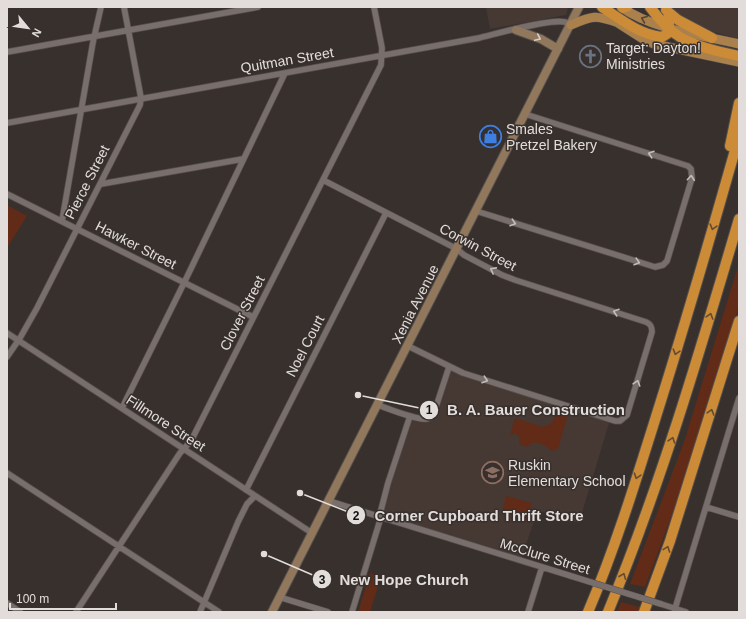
<svg xmlns="http://www.w3.org/2000/svg" width="746" height="619" viewBox="0 0 746 619" font-family="Arial,sans-serif">
<rect width="100%" height="100%" fill="#37302d"/>
<!-- built -->
<path fill="#463833" d="M486,7H568L566,15L490,29Z
M667,7H739V39L699,28Z
M449,367L610,420L579,523L569,521L543,512L539,513L536,515L521,560L381,517L410,416L429,418Z"/>
<!-- green -->
<path fill="#612b17" d="M7,205L27,216L7,248Z
M739,263V306L691,464L645,587L630,584L684,442Z
M557,411L568,414L558,449L552,451C545,445 540,442 531,443L528,447L519,444V437L515,433L510,435L515,418L543,427L552,423Z
M506,496L532,503L527,520L502,512Z
M370,573L381,577L370,612H358Z
M621,602L654,611V612H617Z"/>
<g fill="none" stroke-linecap="round" stroke-linejoin="round">
<defs>
<path id="street" d="M7,52L258,7
M7,123L479,38C496,34 551,18 565,22C567,23 569,24 571,25
M323,180L457,249L464,255L502,275L515,280L646,322C651,324 652,327 652,332L627,415L620,421H615L463,373L408,346
M101,184L243,159
M7,194L253,317
M476,211L655,267L663,265L667,261L692,178L691,169L688,166L525,114
M62,221L93,42L101,7
M7,333L312,533
M7,357L20,338L37,308L140,105L141,98L124,7
M378,405C389,409 416,420 427,419C430,418 432,415 434,413L449,367
M122,408L184,283L285,73
M7,473L219,612
M246,490L386,213
M329,501L571,576
M706,507L739,517
M279,597L328,612
M7,603L20,612
M661,604L686,612
M76,612L180,453L184,449L192,439L381,65L382,48L374,7
M200,612L238,522L247,504L255,496
M352,612L381,517L380,514L388,483L410,416
M528,612L542,567
M674,612L739,398"/>
<path id="secondary" d="M516,30L541,39L558,49
M272,612L579,7"/>
<path id="primary" d="M621,7C654,30 701,35 739,44
M618,23L643,39L654,44L739,62
M571,25C593,15 596,15 619,23"/>
<path id="highway" d="M602,7C620,19 640,35 662,37L667,34C669,26 670,21 668,12
M650,7C658,18 668,30 680,37C696,47 721,52 739,56
M623,8L627,7
M666,10L678,20L712,38
M730,146L739,103
M588,612C614,551 634,487 654,423C684,328 712,232 739,136
M608,612C661,484 700,351 739,219
M644,612L670,541L739,321"/>
</defs>
<!-- street casing -->
<use href="#street" stroke="#554f4c" stroke-width="7"/>
<!-- secondary casing -->
<use href="#secondary" stroke="#554f4c" stroke-width="10"/>
<!-- primary casing -->
<use href="#primary" stroke="#554f4c" stroke-width="10"/>
<!-- highway casing -->
<use href="#highway" stroke="#554f4c" stroke-width="12"/>
<!-- street -->
<use href="#street" stroke="#786f6c" stroke-width="5.5"/>
<!-- secondary -->
<use href="#secondary" stroke="#91775c" stroke-width="8"/>
<!-- primary -->
<use href="#primary" stroke="#aa804c" stroke-width="9"/>
<!-- highway -->
<use href="#highway" stroke="#cc8b37" stroke-width="10"/>
<defs>
<path id="street-bridge" d="M571,576L661,604"/>
</defs>
<!-- street-bridge casing -->
<use href="#street-bridge" stroke="#554f4c" stroke-width="7" stroke-linecap="butt"/>
<!-- street-bridge -->
<use href="#street-bridge" stroke="#786f6c" stroke-width="5.5"/>
</g>
<!-- one-way arrows -->
<defs><path id="oneway-chevron" d="M-2-3.5L2.5 0L-2 3.5" fill="none" stroke-width="1.6" stroke-linecap="round" stroke-linejoin="round"/></defs>
<use stroke="#544435" href="#oneway-chevron" transform="translate(644 19) rotate(-158)"/>
<use stroke="#d6cec8" href="#oneway-chevron" transform="translate(538 38) rotate(25)"/>
<g stroke="#c2bcba">
<use href="#oneway-chevron" transform="translate(651 154) rotate(-163)"/>
<use href="#oneway-chevron" transform="translate(691 178) rotate(-85)"/>
<use href="#oneway-chevron" transform="translate(513 223) rotate(18)"/>
<use href="#oneway-chevron" transform="translate(637 262) rotate(17)"/>
<use href="#oneway-chevron" transform="translate(493 270) rotate(-152)"/>
<use href="#oneway-chevron" transform="translate(616 312) rotate(-162)"/>
<use href="#oneway-chevron" transform="translate(485 380) rotate(18)"/>
<use href="#oneway-chevron" transform="translate(637 383) rotate(-73)"/>
</g>
<g stroke="#644b30">
<use href="#oneway-chevron" transform="translate(713 227) rotate(106)"/>
<use href="#oneway-chevron" transform="translate(710 316) rotate(-73)"/>
<use href="#oneway-chevron" transform="translate(676 352) rotate(107)"/>
<use href="#oneway-chevron" transform="translate(711 412) rotate(-73)"/>
<use href="#oneway-chevron" transform="translate(672 440) rotate(-72)"/>
<use href="#oneway-chevron" transform="translate(637 476) rotate(108)"/>
<use href="#oneway-chevron" transform="translate(667 549) rotate(-70)"/>
<use href="#oneway-chevron" transform="translate(623 576) rotate(-68)"/>
</g>
<!-- icons -->
<defs>
<symbol id="church-ring" viewBox="-11 -11 22 22"><circle r="9.5" fill="#37302d" stroke="#6b7280" stroke-width="1.5"/><path d="M-1.2-6h2.4v3.5h3.3v2.4h-3.3V6h-2.4V-.1h-3.3v-2.4h3.3Z" fill="#6b7280"/></symbol>
<symbol id="shop-ring" viewBox="-11 -11 22 22"><circle r="9.5" fill="#37302d" stroke="#3f7fe0" stroke-width="1.5"/><path d="M-5-2.5h2.3a2.7 3.5 0 0 1 5.4 0H5L5.5 6h-11ZM-1.5-2.5h3a1.5 2.3 0 0 0-3 0Z" fill="#3f7fe0"/></symbol>
<symbol id="school-ring" viewBox="-11 -11 22 22"><circle r="9.5" fill="#37302d" stroke="#8d6e63" stroke-width="1.5"/><path d="M0-5L7-2L0 1L-7-2ZM-4 1L0 2.5L4 1V4Q0 6-4 4Z" fill="#8d6e63"/></symbol>
</defs>
<g fill-rule="evenodd">
<use href="#church-ring" x="578" y="44" width="25" height="25"/>
<use href="#shop-ring" x="478" y="124" width="25" height="25"/>
<use href="#school-ring" x="480" y="460" width="25" height="25"/>
</g>
<g text-anchor="middle" stroke-width="3" stroke-linejoin="round" paint-order="stroke">
<!-- poi labels -->
<g font-size="14" fill="#e2dddb" stroke="#37302d" text-anchor="start">
<text x="606" y="53">Target: Dayton!<tspan x="606" dy="16">Ministries</tspan></text>
<text x="506" y="134">Smales<tspan x="506" dy="16">Pretzel Bakery</tspan></text>
<text x="508" y="470">Ruskin<tspan x="508" dy="16">Elementary School</tspan></text>
</g>
<!-- street labels -->
<g font-size="14" fill="#e2dddb" stroke="#37302d">
<text transform="translate(287 60) rotate(-10)" y="5">Quitman Street</text>
<text transform="translate(87 182) rotate(-63)" y="5">Pierce Street</text>
<text transform="translate(136 245) rotate(27)" y="5">Hawker Street</text>
<text transform="translate(478 247) rotate(28)" y="5">Corwin Street</text>
<text transform="translate(415 304) rotate(-63)" y="5">Xenia Avenue</text>
<text transform="translate(242 313) rotate(-63)" y="5">Clover Street</text>
<text transform="translate(305 346) rotate(-63)" y="5">Noel Court</text>
<text transform="translate(166 423) rotate(33)" y="5">Fillmore Street</text>
<text transform="translate(545 556) rotate(17)" y="5">McClure Street</text>
</g>
</g>
<!-- callouts -->
<path fill="none" stroke="#e2dddb" stroke-width="1.5" d="M358 395L429 410M300 493L356 515M264 554L322 579"/>
<g fill="#e2dddb" stroke="#37302d" stroke-width="1.5">
<circle cx="358" cy="395" r="4"/>
<circle cx="300" cy="493" r="4"/>
<circle cx="264" cy="554" r="4"/>
<circle cx="429" cy="410" r="10"/>
<circle cx="356" cy="515" r="10"/>
<circle cx="322" cy="579" r="10"/>
</g>
<g font-size="12" text-anchor="middle" font-weight="bold" fill="#111">
<text x="429" y="414">1</text>
<text x="356" y="520">2</text>
<text x="322" y="584">3</text>
</g>
<g font-size="15" text-anchor="middle" font-weight="bold" fill="#e2dddb" stroke="#37302d" stroke-width="3" stroke-linejoin="round" paint-order="stroke">
<text x="536" y="415">B. A. Bauer Construction</text>
<text x="479" y="521">Corner Cupboard Thrift Store</text>
<text x="404" y="585">New Hope Church</text>
</g>
<!-- border -->
<rect width="746" height="619" fill="none" stroke="#e2dddb" stroke-width="16"/>
<!-- north arrow -->
<g transform="translate(28 28) rotate(119)" stroke="#37302d" stroke-width="3" paint-order="stroke">
<path d="M0-3L7 15L0 10L-7 15Z" fill="#e2dddb"/>
<text y="-6" font-size="11" font-weight="bold" text-anchor="middle" fill="#e2dddb">N</text>
</g>
<!-- scale -->
<path d="M10 603v6h106v-6" fill="none" stroke="#e2dddb" stroke-width="2"/>
<text x="16" y="603" font-size="12" fill="#e2dddb" stroke="#37302d" stroke-width="3" paint-order="stroke">100 m</text>
</svg>
